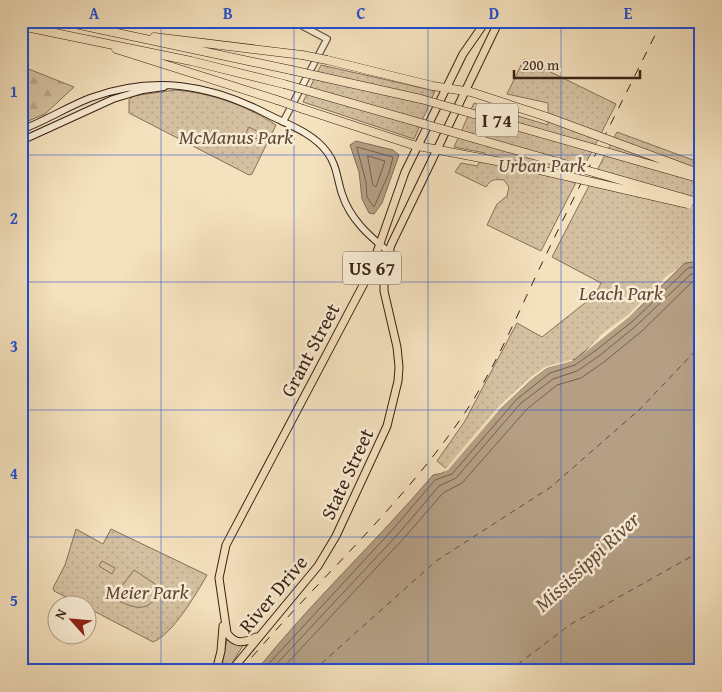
<svg xmlns="http://www.w3.org/2000/svg" width="722" height="692" viewBox="0 0 722 692" font-family="'Gentium Book Plus',serif">
<defs>
<pattern id="grass-dots" width="8" height="8" patternUnits="userSpaceOnUse" patternTransform="scale(1.25)"><rect width="8" height="8" fill="#d4c0a0"/><path d="M2 2h.1M6 6h.1" fill="none" stroke="#b7a589" stroke-width="1.8" stroke-linecap="round"/></pattern>
<pattern id="forest-firs" width="22" height="20" patternUnits="userSpaceOnUse" patternTransform="scale(1.25)"><rect width="22" height="20" fill="#d4c0a0"/><path d="M5 1l3.5 6h-7zM16 11l3.5 6h-7z" fill="#b7a589"/></pattern>
</defs>
<rect width="100%" height="100%" fill="#f4e1bd"/>
<filter id="stains"><feTurbulence type="fractalNoise" baseFrequency=".004" numOctaves="4"/><feColorMatrix values="0 0 0 0 .2 0 0 0 0 .09 0 0 0 0 .02 0 0 0 .5 -.17"/></filter>
<radialGradient id="worn" r=".72"><stop offset=".6" stop-color="#630" stop-opacity="0"/><stop offset="1" stop-color="#630" stop-opacity=".3"/></radialGradient>
<!-- grass -->
<path fill="url(#grass-dots)" stroke="#86705a" d="M524,59L616,104L541,251L487,225L497,204L507,196L509,187L504,180C495,179 491,179 486,187L455,172L461,163L477,166L485,153L454,147L474,103L548,125V103L507,94Z
M321,65L435,91L414,139L303,102Z
M175,90C210,93 246,105 276,125L252,174L249,175L129,113V100L133,96Z
M617,132L701,163V261L685,264L641,306L576,359L547,368L532,379L473,440L448,470L437,461L465,421L517,323L542,337L595,295L601,283L552,257Z
M76,529L103,544L111,529L207,575C197,593 172,635 153,642L88,608V604H80L54,591L53,588L65,565Z"/>
<!-- forest -->
<path fill="url(#forest-firs)" stroke="#86705a" d="M21,66L74,87L45,114L21,124Z"/>
<!-- garden -->
<path fill="#d4c0a0" stroke="#86705a" d="M249,127L262,134L259,140L246,133Z
M102,561L115,568L112,574L99,566Z
M134,570L161,588C149,615 135,609 113,598Z
M227,639L244,644L227,671H221Z"/>
<!-- water -->
<path fill="#b49f84" stroke="#836c57" d="M356,141L393,150L399,155L382,203L374,214L369,213L362,199L359,172L350,145Z
M701,261V667L696,671H256C311,602 376,542 433,475L442,473L501,408L532,379L547,368L575,359L641,306L685,263Z"/>
<!-- pier -->
<path fill="#f4e1bd" d="M679,268L629,317L583,354L603,333L628,315L668,275Z
M573,359L572,361L547,368L532,379L501,408L448,470L437,474L446,468L499,406L531,377L545,367Z"/>
<g fill="none" stroke-linecap="round" stroke-linejoin="round">
<!-- shore -->
<path stroke="#765f4c" stroke-width="1" d="M357,147L393,157L389,173L374,207L367,197L366,182Z
M368,156L385,161L376,187L373,185Z
M262,671L394,528L435,480L452,474L517,399L550,373L575,365L595,351L633,321L688,268L701,266
M270,671L399,533L439,486L456,478L521,403L553,379L577,371L599,356L637,325L691,274L701,273
M280,671L404,538L443,493L462,483L527,409L557,385L581,378L604,362L642,331L693,281L701,280"/>
<!-- ferry -->
<path stroke="#644c3b" stroke-width="1" stroke-dasharray="6 5" stroke-linecap="butt" d="M313,671L436,561L551,487L640,409L701,345
M509,671L571,624L701,551"/>
<defs>
<path id="tertiary" d="M283,122L327,39L293,21"/>
<path id="secondary" d="M21,130C45,121 67,107 90,98C154,75 210,84 269,115C289,125 313,133 327,152C337,165 337,179 342,194C350,219 369,236 389,252
M21,141L113,99L143,90L164,87"/>
<path id="primary" d="M256,637C244,643 235,645 227,633L219,578L226,545L370,272L405,172L463,54L486,21
M216,671L221,651L223,626
M231,671L318,566L336,536L387,426L398,381L399,367L397,347L384,291V273L391,245L499,21"/>
<path id="motorway" d="M61,21L291,70
M21,26L191,61L284,84
M154,37L302,55
M116,49L277,100
M327,60L433,86L471,92L547,117
M303,109L413,145L522,166"/>
</defs>
<!-- tertiary casing -->
<use href="#tertiary" stroke="#68503e" stroke-width="8"/>
<!-- secondary casing -->
<use href="#secondary" stroke="#391f14" stroke-width="8"/>
<!-- primary casing -->
<use href="#primary" stroke="#391f14" stroke-width="9"/>
<!-- motorway casing -->
<use href="#motorway" stroke="#391f14" stroke-width="9"/>
<!-- tertiary -->
<use href="#tertiary" stroke="#f8ecd4" stroke-width="5.5"/>
<!-- secondary -->
<use href="#secondary" stroke="#f8ecd4" stroke-width="6"/>
<!-- primary -->
<use href="#primary" stroke="#f4e1bd" stroke-width="7"/>
<!-- motorway -->
<use href="#motorway" stroke="#f4e1bd" stroke-width="8"/>
<!-- rail -->
<path stroke="#391f14" stroke-width="1" stroke-dasharray="9 9" stroke-linecap="butt" d="M240,671C313,584 398,510 462,417C496,368 519,310 545,257C583,178 623,100 662,21"/>
<defs>
<path id="motorway-bridge" d="M302,55L327,60
M291,70L421,99L701,179
M284,84L701,203
M277,100L303,109
M547,117L701,174
M522,166L688,204"/>
</defs>
<!-- motorway-bridge casing -->
<use href="#motorway-bridge" stroke="#391f14" stroke-width="9" stroke-linecap="butt"/>
<!-- motorway-bridge -->
<use href="#motorway-bridge" stroke="#f4e1bd" stroke-width="8"/>
</g>
<!-- grid -->
<path fill="none" stroke="#1d4ed8" stroke-width="1" stroke-opacity="0.55" d="M161,21V671M294,21V671M428,21V671M561,21V671M21,155H701M21,282H701M21,410H701M21,537H701"/>
<g text-anchor="middle" stroke-width="5" stroke-linejoin="round" paint-order="stroke">
<!-- shield labels -->
<g fill="#f8ecd4" stroke="#725c4e" stroke-width="1">
<rect x="476" y="103.5" width="42" height="33" rx="4"/>
<rect x="343" y="251.5" width="58" height="33" rx="4"/>
</g>
<g font-size="19" font-weight="bold" fill="#391f14">
<text x="497" y="127">I 74</text>
<text x="372" y="275">US 67</text>
</g>
<!-- park labels -->
<g font-size="20" font-style="italic" fill="#604737" stroke="#f8ecd4">
<text x="236" y="144">McManus Park</text>
<text x="542" y="172">Urban Park</text>
<text x="621" y="300">Leach Park</text>
<text x="147" y="599">Meier Park</text>
</g>
<!-- street labels -->
<g font-size="20" fill="#391f14" stroke="#f8ecd4">
<text transform="translate(310 350) rotate(-62)" y="7">Grant Street</text>
<text transform="translate(347 474) rotate(-65)" y="7">State Street</text>
<text transform="translate(273 594) rotate(-50)" y="7">River Drive</text>
</g>
<!-- water labels -->
<g font-size="21" font-style="italic" fill="#644c3b" stroke="#f8ecd4">
<text transform="translate(587 562) rotate(-43)" y="7">Mississippi River</text>
</g>
</g>
<!-- margin -->
<rect width="722" height="692" fill="none" stroke="#f4e1bd" stroke-width="55"/>
<!-- north arrow -->
<g transform="translate(72 620) rotate(297)"><circle r="24" fill="#f8ecd4" stroke="#ac9a87"/>
<path d="M0-4L9 19L0 12L-9 19Z" fill="#8f2418"/>
<text y="-8" font-size="14" font-weight="bold" text-anchor="middle" fill="#391f14">N</text>
</g>
<!-- scale -->
<path d="M514 70v8h126v-8" fill="none" stroke="#391f14" stroke-width="2.5"/>
<text x="522" y="70" font-size="15" fill="#391f14" stroke="#f8ecd4" stroke-width="4" paint-order="stroke">200 m</text>
<rect x="28" y="28" width="666" height="636" fill="none" stroke="#1d4ed8" stroke-width="2"/>
<g font-size="16" text-anchor="middle" font-weight="bold" fill="#1d4ed8">
<text x="94" y="19">A</text>
<text x="228" y="19">B</text>
<text x="361" y="19">C</text>
<text x="494" y="19">D</text>
<text x="628" y="19">E</text>
<text x="14" y="97">1</text>
<text x="14" y="224">2</text>
<text x="14" y="352">3</text>
<text x="14" y="479">4</text>
<text x="14" y="606">5</text>
</g>
<rect width="100%" height="100%" filter="url(#stains)"/>
<rect width="100%" height="100%" fill="url(#worn)"/>
</svg>
